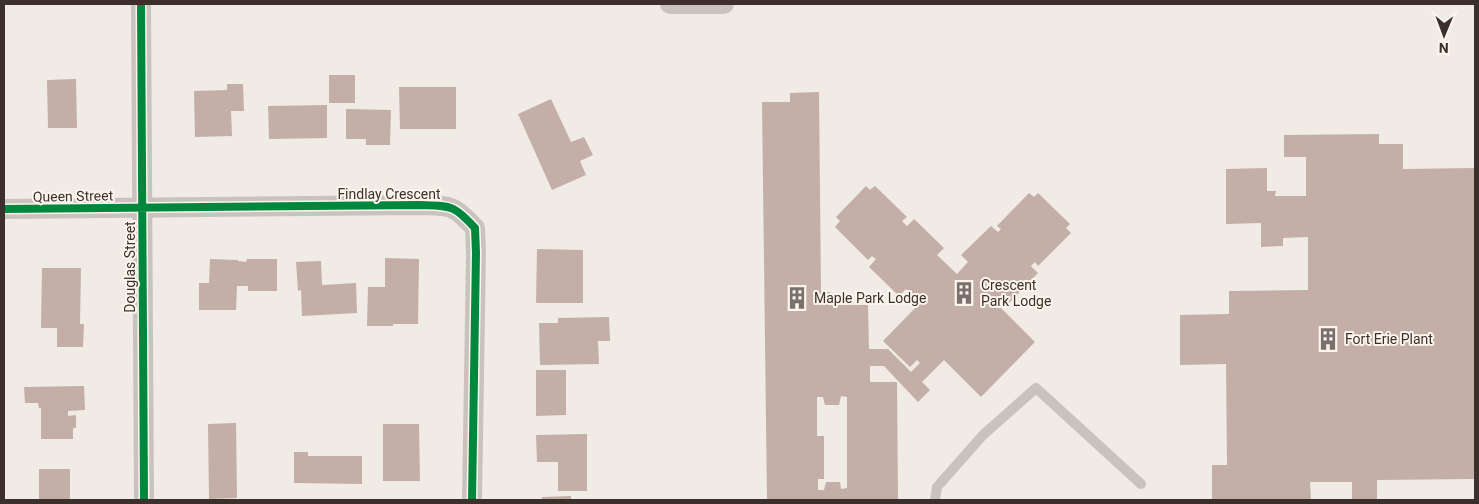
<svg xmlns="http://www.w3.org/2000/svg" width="1479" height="504" viewBox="0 0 1479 504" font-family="Roboto,sans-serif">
<rect width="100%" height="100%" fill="#f0ebe5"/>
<!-- building -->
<path fill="#c3afa7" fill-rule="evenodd" d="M329,75H355V103H329Z
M76,79L77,128H48L47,80Z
M227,84H243L244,111H231L232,136L195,137L194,91L227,90Z
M399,87H456V129H400Z
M819,92L821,292H830V305H868L869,349H888L911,372L920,363L917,360L910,367L883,341L920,303L906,289L899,296L869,267L876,259L872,256L868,260L835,227L840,221L836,217L866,186L870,190L875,186L907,217L902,221L907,226L914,219L944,248L937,255L957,274L968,262L961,255L991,226L998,232L1001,229L997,226L1029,193L1034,197L1038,193L1070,224L1066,228L1071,233L1038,266L1035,262L1031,266L1038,273L1009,303L1002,296L995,302L1035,342L981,397L944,360L922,382L930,390L918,402L884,366H870V382H897L898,500H767L762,102H790V93ZM841,396L847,397V488L841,489L840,482H826L824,490H818V479H824V436H817V397H823L825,405H839Z
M551,99L571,142L584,137L593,155L580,161L586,175L552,190L518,114Z
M327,105V138L269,139L268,106Z
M346,109L391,110L390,145H366V139H346Z
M1379,134V144H1403V169L1475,168V479L1377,480V500H1352V482H1310L1311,500H1212V465H1227L1226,364L1180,365V315L1229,314V291L1308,290V237L1283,238V246L1261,247V223L1226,224V169L1267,168V191H1276L1275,196H1306V157H1284V135Z
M537,249L583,250V303H536Z
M385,258L419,259L418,324H393V326H367L368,287H385Z
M210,259L238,260V261L246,262L247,259H277V291H248V286H237L236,310H199V283H209Z
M321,261L322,285L356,283L357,313L302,316L301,290L298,291L296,262Z
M42,268H81L80,324H84L83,347H57V328H41Z
M609,317L610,341H598L599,364L540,365L539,323H558V318Z
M536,370H566V415L536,416Z
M84,386L85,410L68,411V416L76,415V428H73V439H41V408H39L38,403H25L24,387Z
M236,423L237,498L209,499L208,424Z
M383,424H419L420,481H383Z
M587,434V491H558V462H537L536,435Z
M294,452H308V456H362V484L294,483Z
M39,469H70V500H39Z
M571,496V500H542V497Z"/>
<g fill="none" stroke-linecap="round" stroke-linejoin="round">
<!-- service -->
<path stroke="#c9c3be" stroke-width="10" d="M935,500L937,487L983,435L1036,388L1141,484"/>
<!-- minor -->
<path stroke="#c9c3be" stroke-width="20" d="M141,4L144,500
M670,4H724
M4,209L419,205C451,206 453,204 475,228L476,253L472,500"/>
<defs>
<path id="cycleway" d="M141,4L144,500
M4,209L419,205C451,206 453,204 475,228L476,253L472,500"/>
</defs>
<!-- cycleway casing -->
<use href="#cycleway" stroke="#fbf5ee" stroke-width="11"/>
<!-- cycleway -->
<use href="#cycleway" stroke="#00873e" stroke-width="8"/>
</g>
<!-- icons -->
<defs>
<symbol id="building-bare" viewBox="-9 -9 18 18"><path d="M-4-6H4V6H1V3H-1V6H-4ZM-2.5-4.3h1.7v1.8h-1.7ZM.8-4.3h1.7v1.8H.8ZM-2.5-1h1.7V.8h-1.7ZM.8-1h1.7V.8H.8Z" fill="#7a716c" stroke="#fbf5ee" stroke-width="2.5" paint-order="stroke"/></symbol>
</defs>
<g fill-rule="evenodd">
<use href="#building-bare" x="948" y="277" width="32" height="32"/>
<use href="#building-bare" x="781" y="282" width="32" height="32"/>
<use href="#building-bare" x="1312" y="323" width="32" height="32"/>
</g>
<g text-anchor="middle" stroke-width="4" stroke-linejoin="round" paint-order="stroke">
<!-- street labels -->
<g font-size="14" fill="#3b302b" stroke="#fbf5ee">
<text x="389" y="199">Findlay Crescent</text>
<text transform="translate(73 196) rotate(-1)" y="5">Queen Street</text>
<text transform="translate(130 267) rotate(-90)" y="5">Douglas Street</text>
</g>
<!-- poi labels -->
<g font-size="14" fill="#3b302b" stroke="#fbf5ee" text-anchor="start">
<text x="981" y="290">Crescent<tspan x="981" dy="16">Park Lodge</tspan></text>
<text x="814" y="303">Maple Park Lodge</text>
<text x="1345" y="344">Fort Erie Plant</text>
</g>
</g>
<!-- border -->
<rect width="1479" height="504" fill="none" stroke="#3b302b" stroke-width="10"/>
<!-- north arrow -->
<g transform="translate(1444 35) rotate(181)" stroke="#fbf5ee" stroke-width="4" paint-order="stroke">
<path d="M0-4L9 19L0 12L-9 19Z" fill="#3b302b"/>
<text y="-8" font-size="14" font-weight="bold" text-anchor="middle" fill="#3b302b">N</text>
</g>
</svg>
